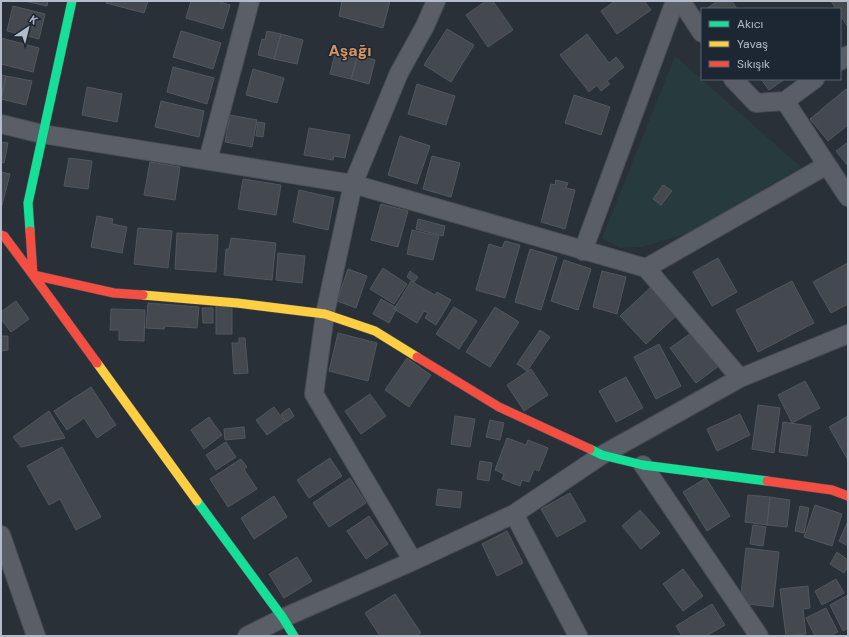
<svg xmlns="http://www.w3.org/2000/svg" width="849" height="637" viewBox="0 0 849 637" font-family="'DM Sans',sans-serif">
<rect width="100%" height="100%" fill="#2a3038"/>
<!-- green -->
<path fill="#273a3e" d="M675,56L801,167L689,233L642,247L620,248L602,238Z"/>
<!-- building -->
<path fill="#444950" stroke="#52575f" d="M24,1H48L47,6Z
M106,1H148L144,13L106,3Z
M191,1H217L230,5L223,29L186,18Z
M342,1H390L383,28L339,16Z
M486,1H493L513,30L488,47L466,15Z
M615,1H644L651,10L617,34L601,11Z
M718,1H732L737,9H708L707,8Z
M831,1H848V27L840,15V9H836Z
M13,6L45,14L39,39L7,31Z
M447,29L474,45L451,82L424,65Z
M181,31L221,43L213,69L173,57Z
M267,31L281,34L274,59L258,55L262,39L265,40Z
M281,34L303,40L297,64L274,59Z
M587,34L609,63L616,57L624,67L607,81L610,84L601,91L597,85L589,92L560,55Z
M1,38L39,48L33,72L1,64Z
M336,50L358,55L351,79L330,74Z
M358,55L375,60L369,84L351,79Z
M173,67L214,78L207,104L167,92Z
M253,69L284,78L277,103L246,95Z
M1,75L6,76L1,99Z
M6,76L32,81L26,105L1,99Z
M761,79H785L769,90Z
M417,84L455,96L446,125L408,114Z
M87,87L122,94L117,122L82,115Z
M846,89L848,92V125L828,141L810,119Z
M574,95L610,107L601,135L565,123Z
M161,101L204,111L199,137L155,127Z
M230,115L257,120L252,147L225,142Z
M258,122L265,123L263,137L256,136Z
M309,128L350,135L345,158L334,156L333,160L304,155Z
M400,136L430,146L417,184L388,175Z
M1,142L8,143L4,163L1,162Z
M848,142V166L836,151Z
M432,156L460,163L451,197L423,189Z
M69,158L92,161L88,189L64,186Z
M150,162L180,167L175,200L144,195Z
M1,172L10,174L2,205H1Z
M243,179L281,185L276,215L238,209Z
M556,180L568,183L566,188L575,190L565,229L541,222L551,184L555,185Z
M663,185L672,191L661,205L653,199Z
M299,190L334,198L328,230L293,222Z
M381,204L408,211L398,247L371,240Z
M97,216L113,219L112,224L127,227L122,253L91,247Z
M418,219L445,226L443,236L416,229Z
M138,228L172,231L168,268L134,264Z
M412,230L439,236L433,260L407,254Z
M177,233L218,235L216,272L175,269Z
M231,238L276,243L272,280L224,275L226,249H229Z
M505,241L520,245L505,298L476,290L489,244L502,248Z
M530,249L557,257L541,310L515,302Z
M278,253L305,256L302,283L276,280Z
M718,258L737,292L712,306L693,272Z
M564,260L591,269L578,310L551,301Z
M848,263V304L831,313L813,282Z
M383,268L407,284L394,304L370,289Z
M348,269L367,276L356,308L337,301Z
M410,271L418,277L414,282L407,277Z
M602,271L626,277L617,314L593,307Z
M411,281L435,295L437,292L451,300L436,325L425,318L428,313L424,311L417,323L394,309Z
M792,281L814,323L758,352L736,310Z
M651,287L677,315L646,344L620,316Z
M381,299L397,308L389,323L373,314Z
M16,301L29,319L11,332L1,319V312Z
M148,303L199,307L197,328L165,326L164,329L146,328Z
M216,306H232V334H216Z
M454,307L477,321L459,349L436,334Z
M495,307L519,322L490,367L466,352Z
M202,308H213V323H203Z
M111,309L145,310L144,341L119,340V330H110Z
M540,330L550,337L527,371L517,364Z
M694,331L720,365L696,383L670,348Z
M338,333L377,343L368,381L329,371Z
M1,336H8V350L1,351Z
M239,338H245L248,373L234,374L232,343H239Z
M659,344L681,386L656,399L634,357Z
M407,358L431,375L409,407L385,390Z
M531,369L548,395L524,411L507,385Z
M626,377L643,408L616,422L599,391Z
M805,381L820,408L792,423L778,395Z
M91,387L116,425L97,438L84,418L67,430L54,411Z
M370,394L386,416L361,434L345,411Z
M758,405L780,408L774,453L752,449Z
M274,407L285,422L267,435L256,420Z
M289,408L294,416L286,422L281,414Z
M49,411L65,438L21,447L13,437Z
M740,414L750,435L717,451L707,429Z
M455,416L475,419L470,447L451,444Z
M848,416V460L829,427Z
M209,417L222,435L204,449L191,430Z
M490,420L504,423L500,440L486,437Z
M783,422L811,426L807,456L779,452Z
M244,427L245,438L225,440L224,429Z
M507,438L526,445L528,440L548,448L539,471L534,469L529,482L522,480L520,486L502,479L504,474L495,470Z
M226,442L236,457L216,470L206,455Z
M62,447L101,517L76,530L60,499L49,505L27,466Z
M330,458L342,476L309,498L297,480Z
M241,459L247,467L244,469L257,489L228,507L210,479Z
M480,461L492,463L489,481L477,479Z
M350,478L366,503L329,527L313,503Z
M706,478L730,516L707,531L683,492Z
M438,489L462,492L460,508L436,505Z
M570,493L586,521L557,537L541,509Z
M748,495L770,497L767,525L745,522Z
M274,496L287,517L254,539L241,518Z
M770,497L790,500L787,527L767,525Z
M815,505L842,514L832,546L804,537Z
M800,506L809,508L804,533L795,531Z
M640,510L660,533L641,549L622,526Z
M369,516L388,544L366,559L347,531Z
M848,521V546L839,541Z
M753,525L766,527L763,546L750,544Z
M507,531L523,563L497,576L482,544Z
M746,548L779,552L773,607L740,603Z
M837,552L848,560V567L844,573L830,564Z
M297,557L312,581L284,598L269,574Z
M683,569L703,596L683,611L663,584Z
M836,579L844,593L822,605L815,591Z
M808,586L810,608L803,609L806,634L786,636L780,589Z
M395,594L421,633L417,636H380L365,613Z
M848,595V628L843,631L830,605Z
M712,604L725,625L706,636H682L676,626Z
M826,608L838,632L830,636H815L806,618Z"/>
<g fill="none" stroke-linecap="round" stroke-linejoin="round">
<defs>
<path id="street" d="M681,1L702,33
M840,61L848,55
M733,79L756,103L785,101L815,79
M785,101L848,197
M1,124L42,134L353,184L646,268L827,165
M208,160L250,1
M583,251L675,1
M646,268L740,378
M643,465L759,636
M514,514L578,636
M1,535L36,636
M413,561L314,394L325,314L353,184L399,73L425,26L436,1
M247,636L283,618L413,561L514,514L602,455L740,378L848,334"/>
<path id="fast" d="M30,231L28,203L72,1
M590,449L602,455L643,465L767,481
M197,501L283,618L294,636"/>
<path id="slow" d="M143,295L237,303L325,314L375,331L417,357
M97,363L197,501"/>
<path id="jam" d="M30,231L33,275L97,363
M1,235L4,236L33,275L114,293L143,295
M417,357L499,407L590,449
M767,481L832,490L848,496"/>
</defs>
<!-- street casing -->
<use href="#street" stroke="#484c53" stroke-width="20"/>
<!-- fast casing -->
<use href="#fast" stroke="#484c53" stroke-width="10"/>
<!-- slow casing -->
<use href="#slow" stroke="#484c53" stroke-width="10"/>
<!-- jam casing -->
<use href="#jam" stroke="#484c53" stroke-width="10"/>
<!-- street -->
<use href="#street" stroke="#5a5e66" stroke-width="18"/>
<!-- fast -->
<use href="#fast" stroke="#16e098" stroke-width="9"/>
<!-- slow -->
<use href="#slow" stroke="#ffcf43" stroke-width="9"/>
<!-- jam -->
<use href="#jam" stroke="#f24e42" stroke-width="9"/>
</g>
<g text-anchor="middle" stroke-width="3" stroke-linejoin="round" paint-order="stroke">
<!-- district labels -->
<g font-size="16" font-weight="bold" fill="#d59563" stroke="#1d2633">
<text x="350" y="56">Aşağı</text>
</g>
</g>
<!-- border -->
<rect width="849" height="637" fill="none" stroke="#b4bcc9" stroke-width="4"/>
<!-- legend -->
<rect x="701" y="8" width="140" height="72" fill="#1d2633" stroke="#59626f"/>
<rect x="709" y="21" width="20" height="6" fill="#16e098" stroke="#59626f"/>
<text x="737" y="28" font-size="12" fill="#b4bcc9">Akıcı</text>
<rect x="709" y="41" width="20" height="6" fill="#ffcf43" stroke="#59626f"/>
<text x="737" y="48" font-size="12" fill="#b4bcc9">Yavaş</text>
<rect x="709" y="61" width="20" height="6" fill="#f24e42" stroke="#59626f"/>
<text x="737" y="68" font-size="12" fill="#b4bcc9">Sıkışık</text>
<!-- north arrow -->
<g transform="translate(28 28) rotate(35)" stroke="#1d2633" stroke-width="3" paint-order="stroke">
<path d="M0-3L7 15L0 10L-7 15Z" fill="#b4bcc9"/>
<text y="-6" font-size="11" font-weight="bold" text-anchor="middle" fill="#b4bcc9">K</text>
</g>
</svg>
